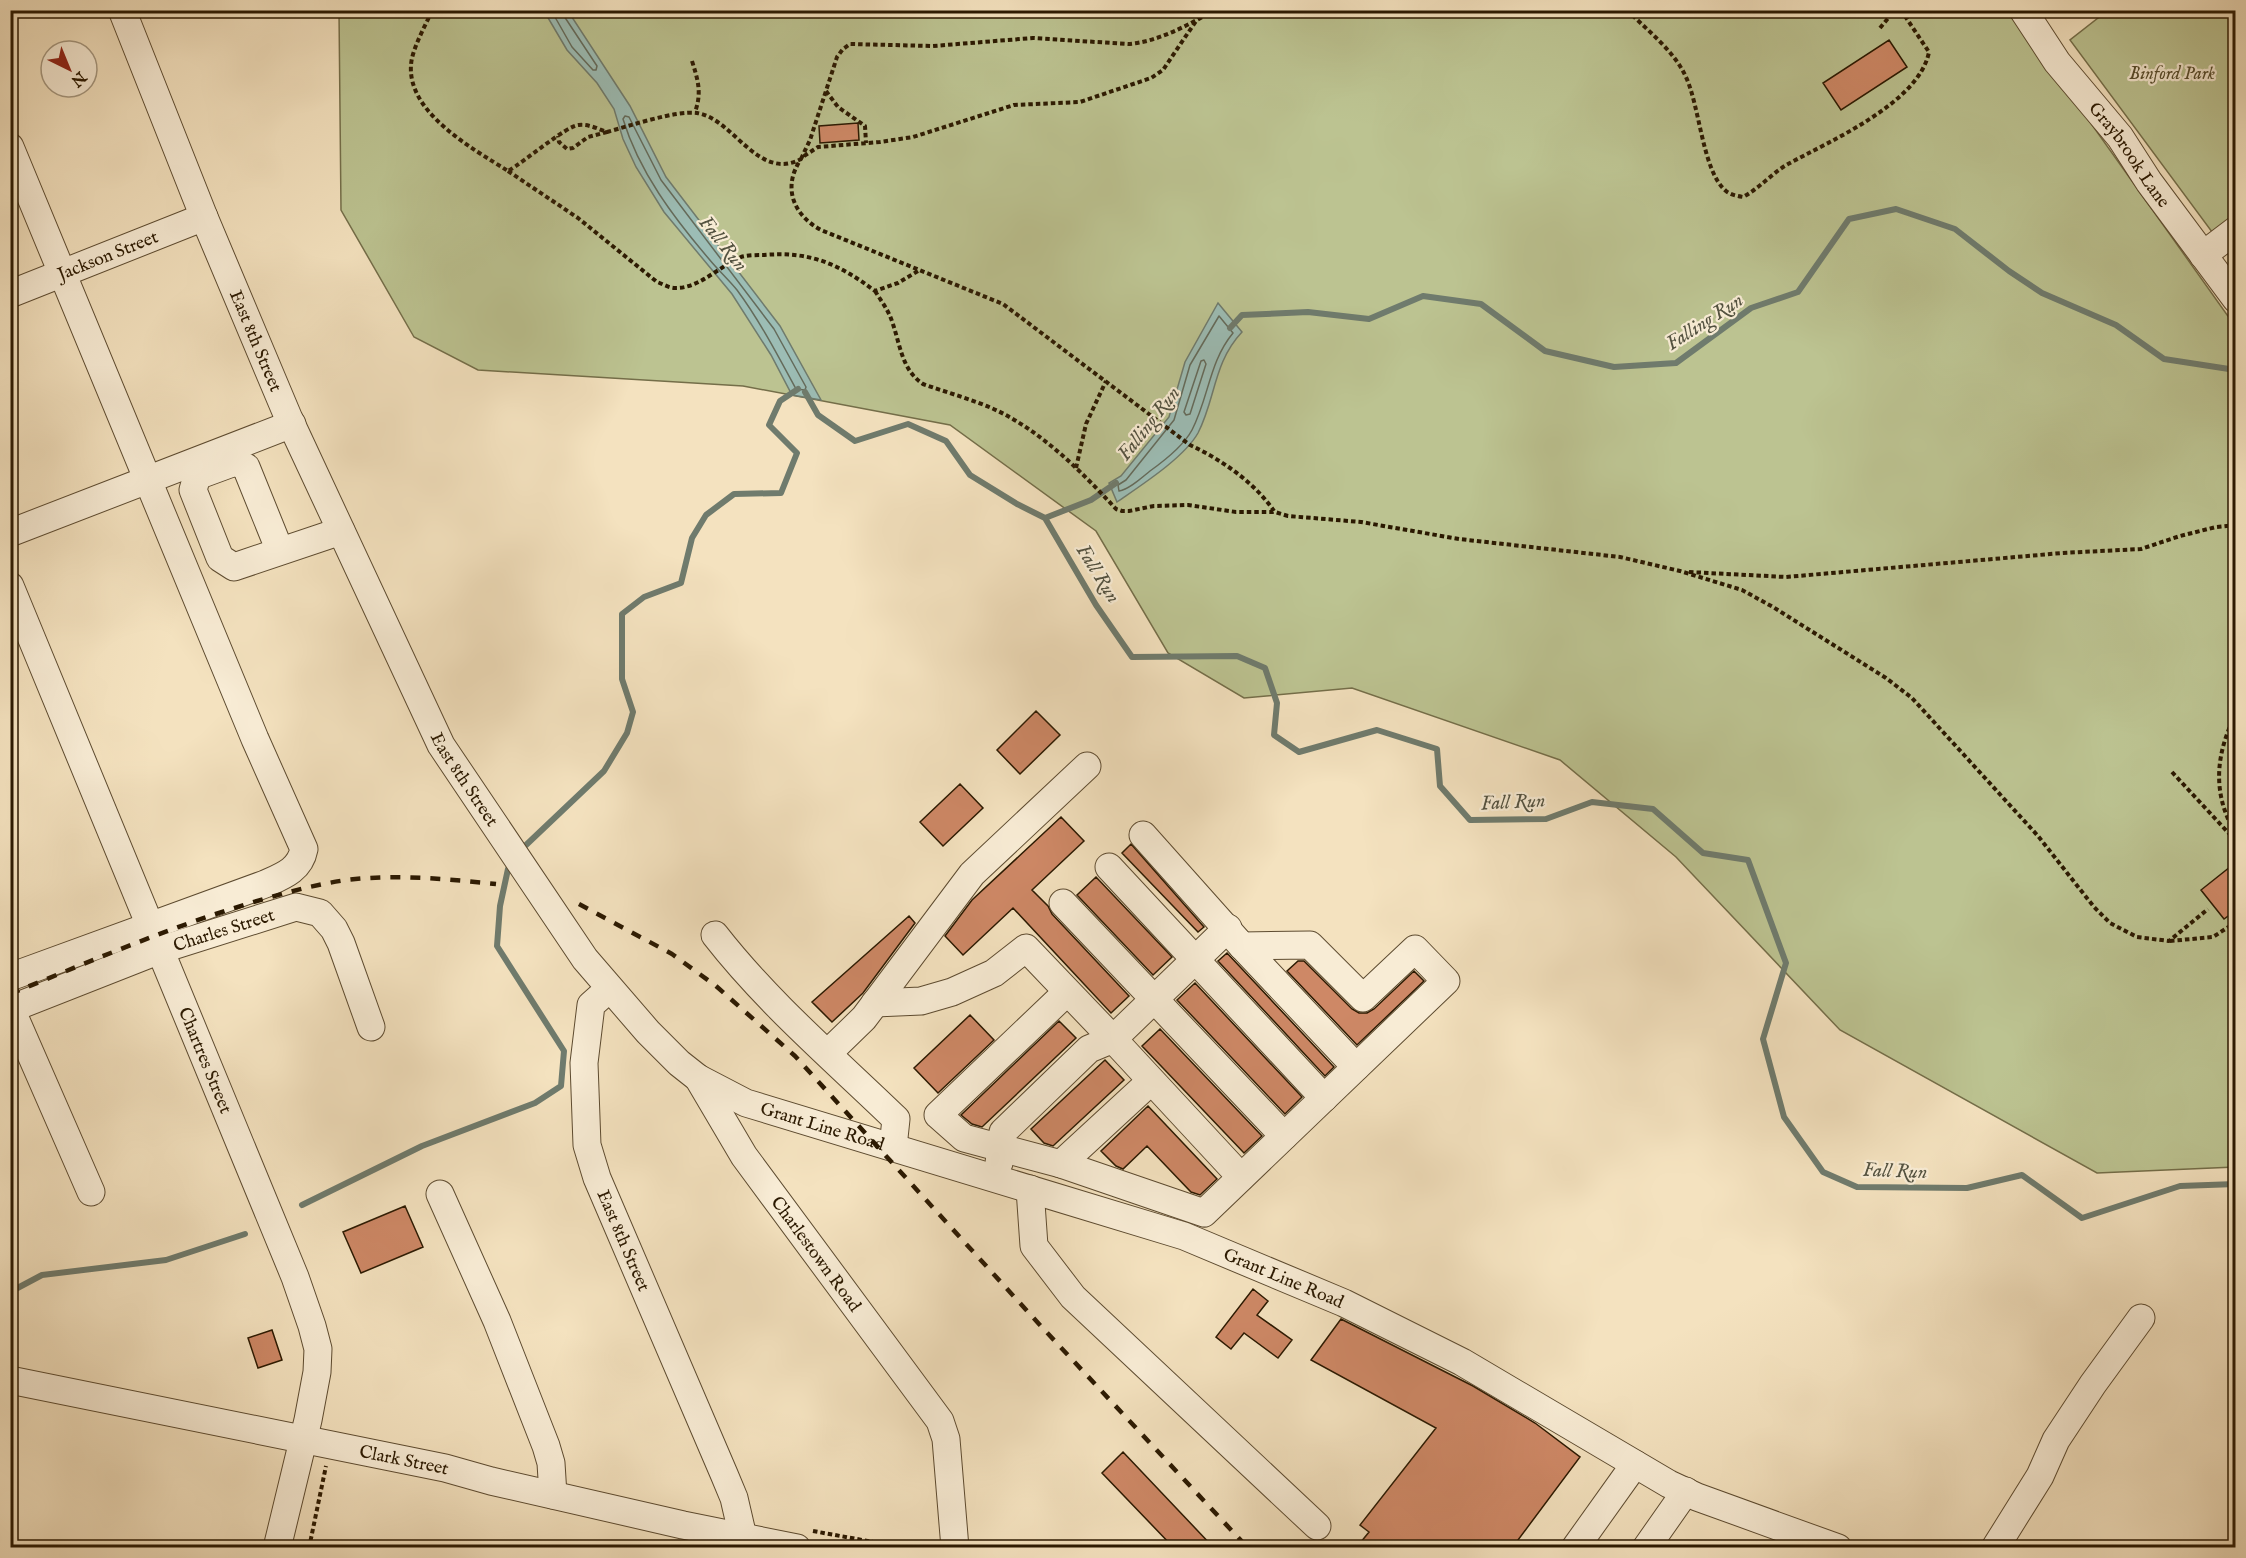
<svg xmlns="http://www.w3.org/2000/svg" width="2246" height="1558" viewBox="0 0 2246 1558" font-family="'IM FELL English',serif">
<rect width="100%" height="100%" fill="#f4e2bf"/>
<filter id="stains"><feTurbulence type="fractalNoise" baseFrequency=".00333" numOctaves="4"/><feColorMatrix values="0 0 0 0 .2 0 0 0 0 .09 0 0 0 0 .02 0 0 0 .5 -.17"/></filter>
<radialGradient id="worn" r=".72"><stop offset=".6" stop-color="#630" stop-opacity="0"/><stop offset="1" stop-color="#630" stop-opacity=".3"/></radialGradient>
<!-- green -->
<path fill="#bcc391" stroke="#746e49" stroke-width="1.5" d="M339,11H2011L2235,326V1167L2097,1173L1840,1030L1676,857L1560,760L1352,688L1244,698L1168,653L1096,531L950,425L743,386L478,370L414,337L341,210Z
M2107,11H2235V263L2070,40Z"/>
<!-- water -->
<path fill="#9cbdb5" stroke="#6f7b6d" stroke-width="1.5" d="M544,11H568L630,106L666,177L780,326L821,400L792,395L771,355L732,294L664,212L636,167L623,139L614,109L597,83L567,50Z
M1218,303L1242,332C1213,363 1216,398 1198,433C1184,458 1140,486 1117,502L1109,483L1121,476L1169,417L1185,362Z"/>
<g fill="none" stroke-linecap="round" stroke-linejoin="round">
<!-- shore -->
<path stroke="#646b5b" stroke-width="1.5" d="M551,10L572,47L593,70H596L597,66L564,16L563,10
M625,116L629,117L661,180L774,329L806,387L805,390L796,389C778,356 760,321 737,290C728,279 718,270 709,259C674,218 639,172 623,119Z
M1219,316L1233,333C1209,362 1209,397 1192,430C1184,445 1164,461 1150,471C1141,478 1130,489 1119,491L1118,485L1126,480L1174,420L1190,365Z
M1204,360L1206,364L1190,414L1186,415L1184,412L1201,361Z"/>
<!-- stream -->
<path stroke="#6f7b6d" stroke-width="6" d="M1230,328L1242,315L1308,312L1369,319L1423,296L1481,304L1545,351L1614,367L1676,363L1751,308L1798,292L1849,219L1896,209L1955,229L2009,271L2042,293L2116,325L2164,359L2229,369L2236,366
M805,392L818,415L855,441L908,424L946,441L970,475L1017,504L1045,518L1096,605L1132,657L1237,656L1265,668L1277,703L1274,735L1299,752L1377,730L1437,749L1440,786L1470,820L1546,819L1592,802L1653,809L1703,853L1748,860L1786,963L1763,1039L1784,1117L1823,1172L1857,1187L1967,1188L2022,1175L2082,1218L2180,1186L2236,1184
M1045,518L1091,500L1116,483
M526,845L604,771L627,733L633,712L622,679V614L644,597L681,583L692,538L706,515L734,494L781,493L797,453L769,425L780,401L798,389
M302,1205L422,1146L535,1103L561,1086L564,1051L497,946L500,906L508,869
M10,1292L42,1275L166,1260L245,1234"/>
</g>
<!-- building -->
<path fill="#ce8866" stroke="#2b1901" stroke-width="1.5" d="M1889,40L1907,67L1841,110L1823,83Z
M858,123L859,140L820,143L819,126Z
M1036,711L1060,735L1020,774L997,750Z
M960,784L983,808L943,846L920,822Z
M1061,817L1084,841L1032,890L1048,906L1052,914L1129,996L1111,1013L1013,908L963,955L945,936L972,900Z
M1131,844L1204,927L1198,932L1122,853Z
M2235,863V911L2224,919L2201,890Z
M1096,877L1172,957L1153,975L1077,895Z
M909,916L915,923L863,993L832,1022L812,1002Z
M1227,953L1334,1067L1325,1076L1218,961Z
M1298,961H1304L1352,1009L1359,1013H1367L1374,1009L1414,971L1424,981L1357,1045L1287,971Z
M1195,983L1302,1097L1285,1114L1177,1000Z
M970,1015L994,1040L938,1093L914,1068Z
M1059,1021L1076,1038L982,1127L972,1124L961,1115Z
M1160,1029L1262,1136L1244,1153L1142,1046Z
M1105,1060L1124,1080L1053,1146L1044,1143L1031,1129Z
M1148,1106L1217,1179L1200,1195L1191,1192L1147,1146L1123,1169L1116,1166L1101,1151Z
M405,1206L423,1247L361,1273L343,1232Z
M1253,1289L1268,1301L1257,1315L1292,1340L1278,1358L1244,1333L1231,1349L1216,1337Z
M1341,1319L1473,1386L1535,1423L1580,1457L1512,1548H1356L1369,1532L1360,1525L1436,1428L1311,1360Z
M272,1330L282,1360L258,1368L248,1338Z
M1123,1452L1214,1548H1174L1102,1473Z"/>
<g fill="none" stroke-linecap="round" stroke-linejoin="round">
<defs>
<g id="minor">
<path id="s1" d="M122,10L204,217L289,419L441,745L585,959L648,1032L679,1063L698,1078L744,1156L940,1421L946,1439L955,1548"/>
<path id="s2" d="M2023,10L2057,62L2120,137L2149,182L2236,299"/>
<path d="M10,147L255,739L304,849C300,870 283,876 265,884L10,977"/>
<path d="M2203,255L2236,230"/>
<path id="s3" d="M10,294L204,217"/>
<path d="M10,533L292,424"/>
<path d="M280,551L246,467L235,462L197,476L193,490L220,558L234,567L341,531"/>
<path id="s4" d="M10,586L295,1277L312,1326L318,1349L317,1372L308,1420L277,1548"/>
<path d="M1109,867L1324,1098"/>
<path d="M1063,903L1284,1136"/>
<path d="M715,935C768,1003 834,1059 896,1119L893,1147"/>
<path d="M1242,946L1356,1067"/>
<path id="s5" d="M609,989L591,1005L584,1063L587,1145L597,1178L724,1474L734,1498L743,1537"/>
<path d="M1067,992L938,1115L964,1138L1061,1164L1151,1081"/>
<path d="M875,1003L921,1001L952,992L994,973L1026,948L1113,1039L1228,928"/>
<path id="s6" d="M10,1009L160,950L296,907L320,913L334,929L341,943L371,1027"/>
<path d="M11,1009L91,1192"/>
<path d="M828,1053L864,1018L972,874L1087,766"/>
<path id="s7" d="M698,1078L746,1103L1184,1236L1344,1303L1462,1362L1669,1484L1697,1497L1838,1548"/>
<path d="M999,1163L1003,1132L1089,1049L1113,1039L1241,1177"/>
<path d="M1061,1164L1204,1213L1446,981L1415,949L1363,998L1310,945L1242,946L1143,835"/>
<path d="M1030,1189L1034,1246L1073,1297L1317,1526"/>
<path d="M440,1194L497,1321L546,1446L551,1463L553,1495"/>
<path id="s8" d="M10,1380L445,1468L491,1481L683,1525L797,1548"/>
<path d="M1575,1548L1635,1464"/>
<path d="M1646,1548L1686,1491"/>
<path d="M1995,1548L2040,1476L2056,1440L2093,1384L2141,1318"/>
</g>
</defs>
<!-- minor casing -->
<use href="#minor" stroke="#5d4b30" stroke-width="29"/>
<!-- path -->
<path stroke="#2b1901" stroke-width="4" stroke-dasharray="4.5 3" stroke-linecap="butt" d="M1627,10C1647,30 1673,50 1685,75C1700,105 1702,171 1726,191C1731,195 1737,196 1743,197C1760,188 1772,173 1788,164C1830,141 1919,103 1929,52L1901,10
M432,11C425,26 416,42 412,58C401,110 472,148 508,171C523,163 567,125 579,125C589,124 598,129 607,132L588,137L573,148L567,149L559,142L558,136
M1880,28L1895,10
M692,61C698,80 702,93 695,112
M826,91L838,107L865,126L866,143
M607,132C629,126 677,110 697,113C733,118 758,182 801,159C782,187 793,215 821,230L1003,304L1190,445C1222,460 1254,482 1274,511
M804,156L818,147L880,142L913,137L1014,105L1080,102L1151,78L1163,70L1196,21
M801,159L810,140L837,57L843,49L850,44L933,46L1033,38L1128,44C1158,42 1188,25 1215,10
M508,171L578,218L657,282C663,284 669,288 675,288C698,289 720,266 741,257C748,255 757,255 764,255C810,251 839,264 875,291L898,283L918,271
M875,291C880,299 886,307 890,316C900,340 900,369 923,384C948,393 975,400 998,411C1043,433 1082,472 1116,509L1122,511H1129L1154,506L1188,505L1236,512H1275L1288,516L1361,522L1459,539L1620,557L1680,571L1742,590L1773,607L1886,678L1912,698L2038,836L2094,907L2110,923L2137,937L2169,941L2208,909
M1076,468L1086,424L1106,381
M1689,572L1786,577L2062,553L2141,549L2180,536L2216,527L2236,525
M2236,714C2215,754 2212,795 2236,834
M2172,772L2236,841
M2170,941L2213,937L2236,922
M813,1531L906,1548
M309,1548L326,1466"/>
<!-- minor -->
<use href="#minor" stroke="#f8ecd5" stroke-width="27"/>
<!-- rail -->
<path stroke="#2b1901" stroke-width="4.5" stroke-dasharray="10 10" stroke-linecap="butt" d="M579,904L672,954L716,986L795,1056L1039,1324L1248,1548
M10,994C84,964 156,933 231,909C269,897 307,886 346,880C396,874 446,879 496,884"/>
</g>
<g text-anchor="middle" stroke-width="4.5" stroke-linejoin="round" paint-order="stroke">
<!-- park labels -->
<g font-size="18" font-style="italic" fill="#564c2c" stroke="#f8ecd5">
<text x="2172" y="79">Binford Park</text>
</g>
<!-- street labels -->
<g font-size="18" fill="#2b1901" stroke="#f8ecd5">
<text dy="6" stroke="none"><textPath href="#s2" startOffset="180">Graybrook Lane</textPath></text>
<text dy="6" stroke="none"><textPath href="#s3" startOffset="105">Jackson Street</textPath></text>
<text dy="6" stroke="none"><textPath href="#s1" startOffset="357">East 8th Street</textPath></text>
<text dy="6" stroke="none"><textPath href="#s1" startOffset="843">East 8th Street</textPath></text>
<text dy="6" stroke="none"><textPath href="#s6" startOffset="228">Charles Street</textPath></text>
<text dy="6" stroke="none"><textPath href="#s4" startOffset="513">Chartres Street</textPath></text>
<text dy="6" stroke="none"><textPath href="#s7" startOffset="134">Grant Line Road</textPath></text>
<text dy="6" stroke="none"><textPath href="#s5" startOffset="267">East 8th Street</textPath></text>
<text dy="6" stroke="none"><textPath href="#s1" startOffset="1436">Charlestown Road</textPath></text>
<text dy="6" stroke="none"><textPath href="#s7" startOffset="620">Grant Line Road</textPath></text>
<text dy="6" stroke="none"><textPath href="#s8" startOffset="402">Clark Street</textPath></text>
</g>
<!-- water labels -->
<g font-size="20" font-style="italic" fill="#535240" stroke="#f8ecd5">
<text transform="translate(724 243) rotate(51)" y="7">Fall Run</text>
<text transform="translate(1704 321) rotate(-33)" y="7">Falling Run</text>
<text transform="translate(1148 423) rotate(-52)" y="7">Falling Run</text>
<text transform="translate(1099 573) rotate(58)" y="7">Fall Run</text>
<text transform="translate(1513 801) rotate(-3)" y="7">Fall Run</text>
<text transform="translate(1895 1170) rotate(2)" y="7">Fall Run</text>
</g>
</g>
<!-- margin -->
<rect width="2246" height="1558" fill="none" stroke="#f4e2bf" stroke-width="36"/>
<rect x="12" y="12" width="2222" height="1534" fill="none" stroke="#2b1901" stroke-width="3"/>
<rect x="18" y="18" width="2210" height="1522" fill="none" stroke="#2b1901" stroke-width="1.5"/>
<!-- north arrow -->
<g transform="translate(69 69) rotate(137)"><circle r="28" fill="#f8ecd5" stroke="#a69880" stroke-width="1.5"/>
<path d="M0-4.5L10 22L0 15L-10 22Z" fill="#8f2418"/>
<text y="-9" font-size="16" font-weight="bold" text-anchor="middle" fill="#2b1901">N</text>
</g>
<rect width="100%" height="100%" filter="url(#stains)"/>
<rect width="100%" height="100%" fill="url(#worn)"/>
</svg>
